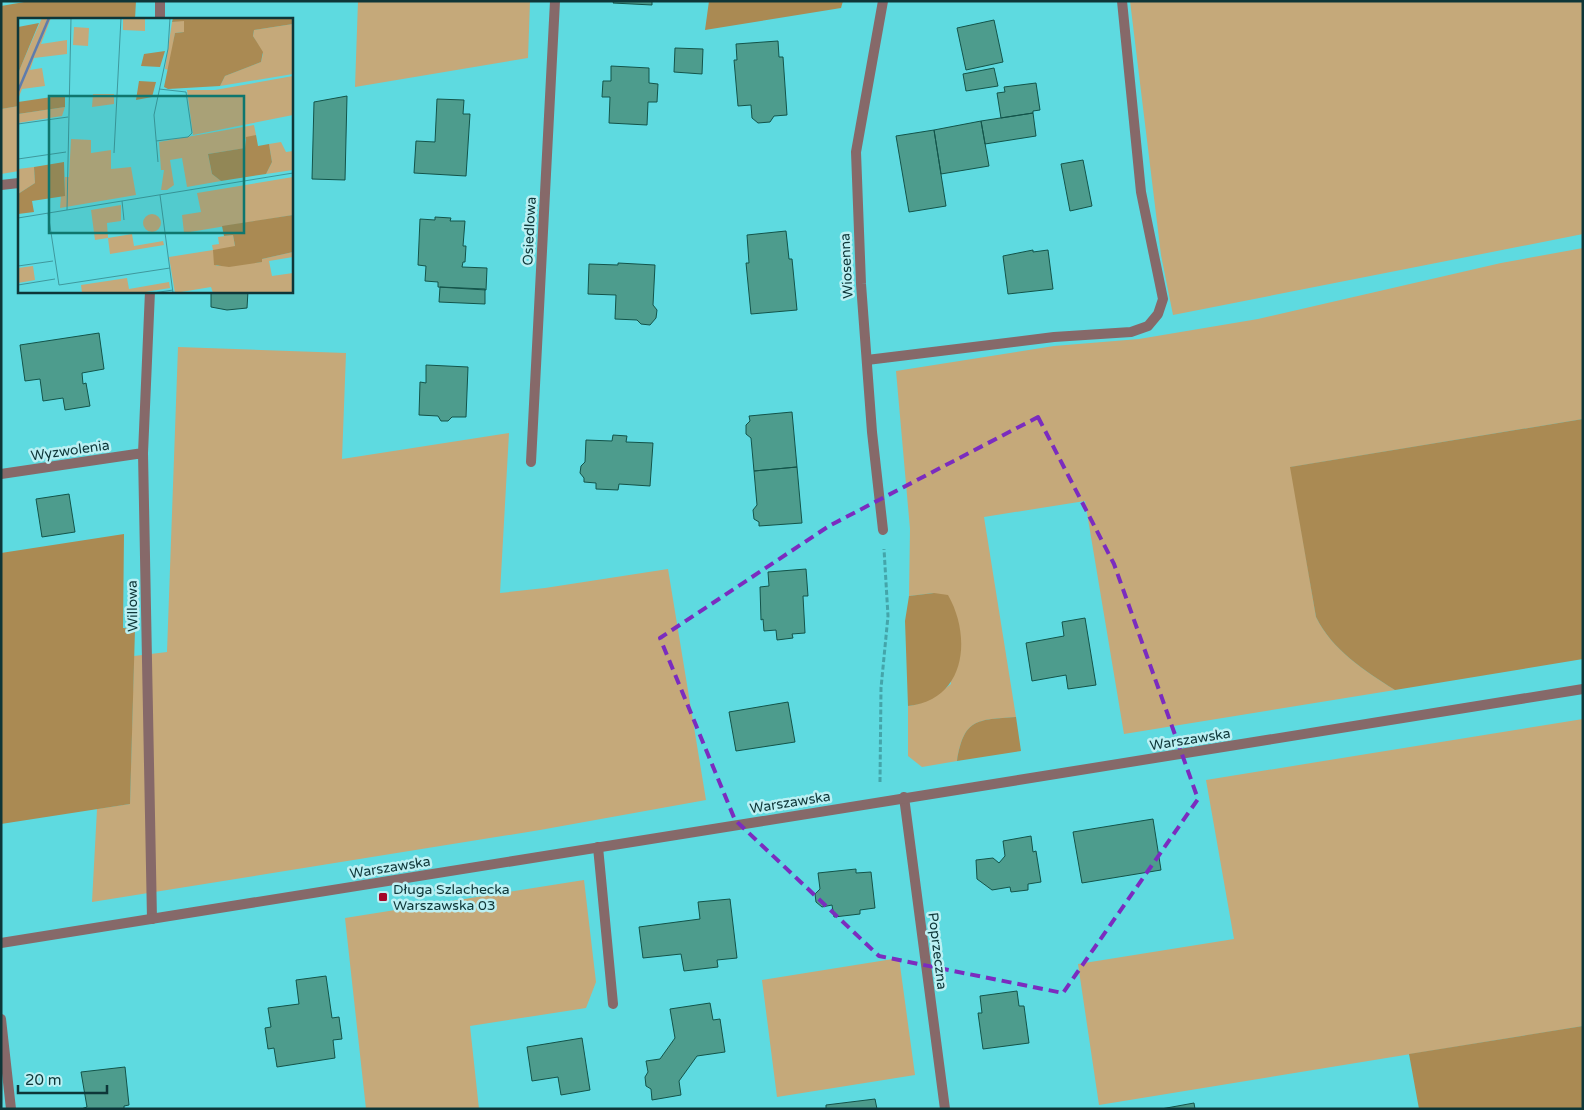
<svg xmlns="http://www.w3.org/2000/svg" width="1584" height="1110" viewBox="0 0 1584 1110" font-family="'Varela Round',sans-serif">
<rect width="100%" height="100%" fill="#5edae0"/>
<!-- green -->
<path fill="#c5a97a" d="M358,1H530L528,58L355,87Z
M1130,1H1583V234L1173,315L1161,255Z
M19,106V171L1,174V109Z
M1583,248V419L1291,467L1316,617C1332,650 1365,671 1395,690L1124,734L1085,501L984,517L1016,717C977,720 964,718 957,761L922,767L908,756V706C925,704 938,694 951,684L934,593L909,596L910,529L896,371L1054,346L1139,339L1258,319L1501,263Z
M178,347L346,353L342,459L509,433L500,593L545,588L668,569L706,800L540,830L92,902L97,809L130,804L134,656L167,652Z
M1583,719V1026L1099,1105L1078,964L1234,939L1206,780Z
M584,880L596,982L586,1008L470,1026L479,1109H366L345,918Z
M899,958L915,1075L777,1097L762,980Z"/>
<!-- forest -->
<path fill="#aa8a53" d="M30,1H136L135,19H19V106L1,109V6Z
M709,1H843L841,8L705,30Z
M1583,419V659L1395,690C1365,671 1332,650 1316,617L1290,467Z
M124,534L123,628L135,629L130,804L1,824V553Z
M934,593L948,595C972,637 966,700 908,706L905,621L909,596Z
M1016,717L1021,751L957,761C964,718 977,720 1016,717Z
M1583,1026V1109H1419L1409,1054Z"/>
<!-- building -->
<path fill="#4d9c8d" stroke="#13544a" d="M614,1H652V5L613,3Z
M994,20L1003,62L966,70L957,28Z
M778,41L779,57H783L787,115L774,116L770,122L758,123L752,118L751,105L738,106L734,60H737L736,44Z
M675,48L703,49L702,74L674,72Z
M611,66L649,68V83L658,84L657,102H648L647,125L609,123L610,97H602L603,81H611Z
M994,68L998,86L966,91L963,74Z
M1036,83L1040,110L1033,111V113L1001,118L997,93L1005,92L1004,87Z
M347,96L345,180L312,179L314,102Z
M437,99L464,100L463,114H470L466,176L414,173L416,141L435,142Z
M1033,113L1036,136L985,144L981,121Z
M981,121L989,166L941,174L934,130Z
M934,130L946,206L909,212L896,136Z
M1083,160L1092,206L1070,211L1061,164Z
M435,217L451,218L450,221H465L463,246H466L465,262H463L462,267L487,268L486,290L438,287V282L425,281L426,266L418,265L420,219L435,220Z
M786,231L789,259H792L797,310L751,314L746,263H749L747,235Z
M1033,250V252L1048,250L1053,289L1008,294L1003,256Z
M618,263L655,265L653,305L657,310L656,318L650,325L641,324L637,320L615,319L616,295L588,294L589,264L618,265Z
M440,287L485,289V304L439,302Z
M211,291H248L247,308L227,310L211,307Z
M99,333L104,369L82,373L83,384L86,383L90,406L65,410L63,398L43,401L40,379L25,381L20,345Z
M426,365L468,367L466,417H452L448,421H441L438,416L419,415L420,382L426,383Z
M792,412L797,467L754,471L751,438L746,434V425L750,421L749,416Z
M613,435L627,436L626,442L653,443L650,486L619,484L618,490L596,489V483L584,482V478L580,473L581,466L585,462L586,440L612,441Z
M797,467L802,523L759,526V522L754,519L753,510L757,505L754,471Z
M69,494L75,532L42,537L36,499Z
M806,569L808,596H803L805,633L792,634L793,638L777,640L776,630L764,631L763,619L761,620L760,587L769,586L768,572Z
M1085,618L1096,685L1068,689L1066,675L1032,681L1026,643L1064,636L1062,622Z
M788,702L795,742L736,751L729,712Z
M1153,819L1161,870L1082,883L1073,832Z
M1031,836L1033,852L1036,851L1041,882L1028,884V890L1011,892L1010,887L992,890L977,879L976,860L993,858L999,863L1005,856L1003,841Z
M856,869V873L871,872L875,908L860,910V914L834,917L832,905L822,907L816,902L815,894L820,889L818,873Z
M730,899L737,958L717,960L718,967L684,971L681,954L643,958L639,927L700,919L698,902Z
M326,976L332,1018L339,1017L342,1039L333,1040L335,1058L277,1067L274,1048L268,1049L265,1028L271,1027L268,1008L299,1004L296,980Z
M1017,991L1019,1006H1024L1029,1043L983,1049L978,1013H982L980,996Z
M710,1003L713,1020L720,1019L725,1052L697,1056L679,1081L681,1095L652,1100L651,1089L646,1086L645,1077L648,1072L646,1061L660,1059L675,1038L670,1009Z
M582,1038L590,1090L561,1095L558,1077L532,1081L527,1047Z
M125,1067L129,1105L124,1106V1109H81L87,1107L81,1072Z
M875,1099L877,1109H826V1105Z
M1194,1103L1195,1109H1161Z"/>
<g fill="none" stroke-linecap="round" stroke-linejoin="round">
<!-- path -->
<path stroke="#44a5aa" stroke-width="3" stroke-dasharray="5 2.5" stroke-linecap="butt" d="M880,782L881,688L888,616L884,549"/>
<!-- service -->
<path stroke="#866969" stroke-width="10" d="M867,360L1054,337L1131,332L1148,326L1158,314L1163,299L1141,192L1122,1
M598,847L613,1004"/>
<!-- minor -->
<path stroke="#866969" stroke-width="10" d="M160,19V1
M1,185L19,183
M150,291L143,453L152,919
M531,462L555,1
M1,474L143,453
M883,530L872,432L861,284L856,152L883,1
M904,797L945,1109
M1,1019L11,1109"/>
<!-- tertiary -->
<path stroke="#866969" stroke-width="10" d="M1,943C528,858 1056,775 1583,689"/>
</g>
<!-- marked area -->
<path fill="none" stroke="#7b2cbf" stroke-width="4" stroke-dasharray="10 6" stroke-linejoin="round" d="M1038,417L1114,564L1198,799L1063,993L879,956L735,820L660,638L829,526Z"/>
<!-- markers -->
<rect fill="#a40629" stroke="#bbf0f3" stroke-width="2" x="378" y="892" width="10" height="10" rx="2.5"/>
<g text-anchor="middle" stroke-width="5" stroke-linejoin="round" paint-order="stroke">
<!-- street labels -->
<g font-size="14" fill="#0e3638" stroke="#bbf0f3">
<text transform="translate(529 231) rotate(-87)" y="5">Osiedlowa</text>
<text transform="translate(846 266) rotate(-93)" y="5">Wiosenna</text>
<text transform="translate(70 450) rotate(-8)" y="5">Wyzwolenia</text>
<text transform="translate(132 606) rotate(-91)" y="5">Willowa</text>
<text transform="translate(1190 739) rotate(-9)" y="5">Warszawska</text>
<text transform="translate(790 802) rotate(-9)" y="5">Warszawska</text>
<text transform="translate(390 867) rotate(-9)" y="5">Warszawska</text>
<text transform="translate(938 951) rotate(83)" y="5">Poprzeczna</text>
</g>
<!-- poi labels -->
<g font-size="14" fill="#0e3638" stroke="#bbf0f3" text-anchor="start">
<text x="393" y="894">Długa Szlachecka<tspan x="393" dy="16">Warszawska 03</tspan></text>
</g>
</g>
<!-- overview -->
<g transform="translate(18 18)">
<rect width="275" height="275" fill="#5edae0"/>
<path d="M24,0H33L23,26L49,22V36L16,40L12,52L24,50L27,68L4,71L0,81V55ZM105,0H127V13L105,12ZM166,2V14L157,15L151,52L147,51L154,4ZM275,6V56L202,68L207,58L243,44L245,36L235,18L236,12ZM56,9L71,10L70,28L55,27ZM275,58V97L175,117L169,72H197ZM75,76H96V86L74,89ZM47,89L44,98L0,105V96ZM236,107L238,117L227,121L228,130L190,136L194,156L203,163L169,169L164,140L152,142L156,167L149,172H143L146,152H143L141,124ZM53,121L73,122V135L93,132V151L113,149L118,177L42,190L43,178L47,177V159H51ZM263,124L268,134L275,133V152L248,156L254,144L251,126ZM16,149L17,165L0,176V151ZM275,159V197L166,215L164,197L183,194L179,175ZM103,187V203L89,205L90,220L114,216L116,228L145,223L146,227L92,236L90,220L77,222L73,192ZM125 205a9 9 0 1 1 18 0a9 9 0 1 1-18 0ZM215,217L217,228L198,248L244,244V241L275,234V239L251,243L254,258L275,255V275H195L193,269L157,275L151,239L195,232L194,227L201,226L200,219ZM15,248L17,262L0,265V250ZM109,260L111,271L151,264L152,270L121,275H64L63,267Z" fill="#c5a97a"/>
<path d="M155,0H275V6L236,12L235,18L245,34L243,44L207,58L202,68L150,71L146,69L157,15L166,14V3L154,4ZM21,5L1,53L0,55V9ZM147,33L142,49L123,48L126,36ZM121,63L138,64L134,79L118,82ZM47,77V89L0,96V84ZM238,117L240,128L251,126L254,144L248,156L203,163L194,156L190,136L227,130L228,119ZM46,144L47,178L14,183L16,194L0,196V176L17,165L16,149ZM275,197V234L244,241V244L211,249L196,247L195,232L217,228L215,217L206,218L204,208Z" fill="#aa8a53"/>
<path fill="none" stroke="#5e7cac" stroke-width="2.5" d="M0,73L31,0"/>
<path fill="none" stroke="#3e989d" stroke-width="1" d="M0,106L50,99M138,123L170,119L174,115L168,74L141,71M96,135L103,0M0,141L48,134M140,144L136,97L150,31L152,0M142,177L155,275M104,183L106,202M49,192L53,0M30,195L41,267L152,250M0,200L275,155M0,248L35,243M0,267L37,261M135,275L155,272"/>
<path fill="#0f766e" fill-opacity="0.15" stroke="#0f766e" stroke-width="2.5" d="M31,78H226V215H31Z"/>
<rect width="275" height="275" fill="none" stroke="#0e3638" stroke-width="2.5"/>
</g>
<!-- border -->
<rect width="1584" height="1110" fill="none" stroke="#0e3638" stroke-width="5"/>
<!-- scale -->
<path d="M18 1085v8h89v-8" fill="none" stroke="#0e3638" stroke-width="2.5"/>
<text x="25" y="1085" font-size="15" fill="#0e3638" stroke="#bbf0f3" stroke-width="4" paint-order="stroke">20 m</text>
</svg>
